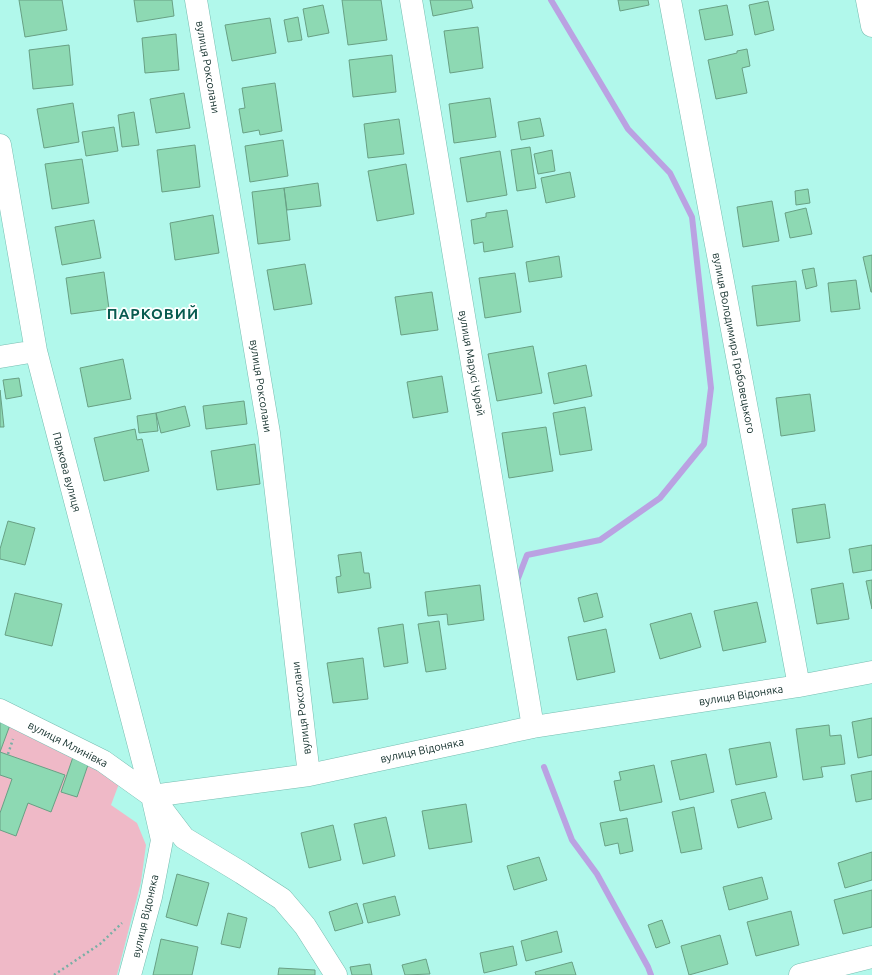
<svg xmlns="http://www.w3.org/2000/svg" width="872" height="975" viewBox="0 0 872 975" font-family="Ubuntu,sans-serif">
<rect width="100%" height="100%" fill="#b1f8eb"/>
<!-- green -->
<path fill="#efb9c7" d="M0,719L120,781L111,805L137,823L146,845L141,882L117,975H0Z"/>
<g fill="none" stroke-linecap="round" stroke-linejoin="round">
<!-- stream -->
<path stroke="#baa2e2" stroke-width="6" d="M518,584L517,581L527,555L600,540L660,498L704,444L711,388L692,217L670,173L628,129L551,0
M544,767L572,840L597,874L648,967L651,975"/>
</g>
<!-- building -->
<path fill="#8dd9b3" stroke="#68a084" d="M19,0H62L67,30L25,37Z
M134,0H172L174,16L137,22Z
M342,0H381L387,40L348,45Z
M430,0H471L473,8L433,16Z
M618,0H648L649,5L620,11Z
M768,1L774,30L755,35L749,5Z
M323,5L329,33L308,37L303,9Z
M727,5L733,35L705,40L699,10Z
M298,17L302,40L288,42L284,20Z
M270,18L276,53L232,61L225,25Z
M478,27L483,68L450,73L444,31Z
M176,34L179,70L145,73L142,38Z
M69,45L73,85L33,89L29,50Z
M747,49L750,66L742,68L747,93L716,99L708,60L737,53V51Z
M392,55L396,92L353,97L349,60Z
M275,83L282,131L260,135L259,130L243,133L239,109L245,108L242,88Z
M184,93L190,128L156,133L150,99Z
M490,98L496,137L454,143L449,104Z
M73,103L79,142L44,148L37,109Z
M134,112L139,145L122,147L118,115Z
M540,118L544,136L521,140L518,122Z
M399,119L404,154L368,158L364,124Z
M114,127L118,151L86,156L82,132Z
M283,140L288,176L250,182L245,146Z
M195,145L200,187L162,192L157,150Z
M530,147L536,188L517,191L511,150Z
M552,150L555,171L538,174L534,154Z
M500,151L507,195L467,202L460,158Z
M82,159L89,203L52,209L45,164Z
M406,164L414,214L377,221L368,171Z
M570,172L575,197L546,203L541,178Z
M318,183L321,206L287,210L284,188Z
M284,188L290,240L258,244L252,192Z
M808,189L810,203L796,205L795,191Z
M772,201L779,241L743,247L737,207Z
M806,208L812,234L790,238L785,213Z
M507,210L513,247L484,252L483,242L474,244L471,220L486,217V213Z
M213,215L219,253L175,260L170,223Z
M94,220L101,258L62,265L55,227Z
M872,255V292H871L863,257Z
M559,256L562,277L529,282L526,262Z
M305,264L312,304L274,310L267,270Z
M814,268L817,286L806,289L802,270Z
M104,272L109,309L71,314L66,278Z
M515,273L521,312L485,318L479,278Z
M856,280L860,309L831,312L828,283Z
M796,281L800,321L757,326L752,286Z
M432,292L438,330L401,335L395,297Z
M533,346L542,393L497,401L488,354Z
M123,359L131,399L88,407L80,368Z
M586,365L592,396L554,404L548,373Z
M442,376L448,412L413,418L407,382Z
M19,378L22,396L6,399L3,380Z
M0,390L4,427H0Z
M810,394L815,431L781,436L776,398Z
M244,401L247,424L206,429L203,406Z
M185,406L190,426L161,433L156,413Z
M585,407L592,450L560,455L553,413Z
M156,413L158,431L139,433L137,416Z
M546,427L553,471L509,478L502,433Z
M135,429L137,440L142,439L149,471L104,481L94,438Z
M255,444L260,484L217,490L211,451Z
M825,504L830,538L797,543L792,509Z
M8,521L35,528L25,565L0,559V549Z
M872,545V570L853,573L849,549Z
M361,552L364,573H369L371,588L338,593L336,577L341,576L338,555Z
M872,580V609L866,581Z
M843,583L849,619L817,624L811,589Z
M480,585L484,620L448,625L447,614L428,616L425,592Z
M15,593L62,604L52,646L5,635Z
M597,593L603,617L584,622L578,598Z
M757,602L766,642L723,651L714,611Z
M691,613L701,647L660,659L650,624Z
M439,621L446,669L426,672L418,624Z
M403,624L408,663L384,667L378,628Z
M606,629L615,672L577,680L568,637Z
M363,658L368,699L333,703L327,663Z
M872,718V755L858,758L852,722Z
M0,721L10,725L0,752L65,775L51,812L28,803L16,836L0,830V813L12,779L0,775Z
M829,725L830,736L841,735L845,764L821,767L823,777L803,780L796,729Z
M770,742L777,777L736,785L729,749Z
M706,754L714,792L680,800L671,761Z
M73,757L89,762L77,797L61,792Z
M654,765L662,802L620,811L614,781L621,780L619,772Z
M872,771V799L856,802L851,775Z
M765,792L772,819L738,828L731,800Z
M466,804L472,842L429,849L422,811Z
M694,807L702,849L681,853L672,812Z
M386,817L395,856L363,864L354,824Z
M627,818L633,851L620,854L618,843L605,846L600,823Z
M333,825L341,860L309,868L301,833Z
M872,852V880L845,888L838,863Z
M539,857L547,880L514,890L507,866Z
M177,874L209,883L197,926L166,917Z
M762,877L768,899L729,910L723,887Z
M872,890V927L843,934L834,900Z
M395,896L400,915L368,923L363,904Z
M357,903L363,923L335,931L329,912Z
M791,911L799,945L756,956L747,922Z
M228,913L247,918L240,948L221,944Z
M662,920L670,943L656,948L648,925Z
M557,931L562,952L526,961L521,941Z
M720,935L728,964L689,975L681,946Z
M161,939L198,947L192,975H153Z
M513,946L517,965L484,973L480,953Z
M426,959L430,974L405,975L402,965Z
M572,962L576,975H536L535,972Z
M370,964L372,975H352L350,967Z
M279,968L315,970V975H278Z"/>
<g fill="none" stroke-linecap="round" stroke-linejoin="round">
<defs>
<path id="minor" d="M196,0L269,433L309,775
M411,0L533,727
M670,0L799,686
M867,0L872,26
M0,145L36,351L152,796L162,840L151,897L130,975
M0,357L36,351
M0,710L103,761L152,796L184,838L242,873L282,899L305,926L336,975
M152,796L309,775L533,727L799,686L872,672
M800,975L872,957"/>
</defs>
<!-- minor casing -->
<use href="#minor" stroke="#77bdb1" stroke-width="23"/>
<!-- path -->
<path stroke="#77afa5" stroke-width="2.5" stroke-dasharray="2 3" stroke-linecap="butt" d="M8,754L13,739
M54,975L100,944L122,923"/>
<!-- minor -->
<use href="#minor" stroke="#fff" stroke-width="22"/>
</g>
<g text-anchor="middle" stroke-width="3.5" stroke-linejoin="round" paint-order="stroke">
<!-- street labels -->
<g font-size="11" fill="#112e2a" stroke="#fff">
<text transform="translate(208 67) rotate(80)" y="4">вулиця Роксолани</text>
<text transform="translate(734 343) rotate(79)" y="4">вулиця Володимира Грабовецького</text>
<text transform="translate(472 363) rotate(80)" y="4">вулиця Марусі Чурай</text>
<text transform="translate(261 386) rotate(81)" y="4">вулиця Роксолани</text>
<text transform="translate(67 472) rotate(75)" y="4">Паркова вулиця</text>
<text transform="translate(741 695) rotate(-9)" y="4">вулиця Відоняка</text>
<text transform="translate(301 708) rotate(-97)" y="4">вулиця Роксолани</text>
<text transform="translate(68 744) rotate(27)" y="4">вулиця Млинівка</text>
<text transform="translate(422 750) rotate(-12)" y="4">вулиця Відоняка</text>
<text transform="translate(145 916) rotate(-77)" y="4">вулиця Відоняка</text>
</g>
<!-- district labels -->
<g font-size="15" font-weight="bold" letter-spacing="1" fill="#095b50" stroke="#fff">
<text x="153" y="319">ПАРКОВИЙ</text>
</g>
</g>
</svg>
